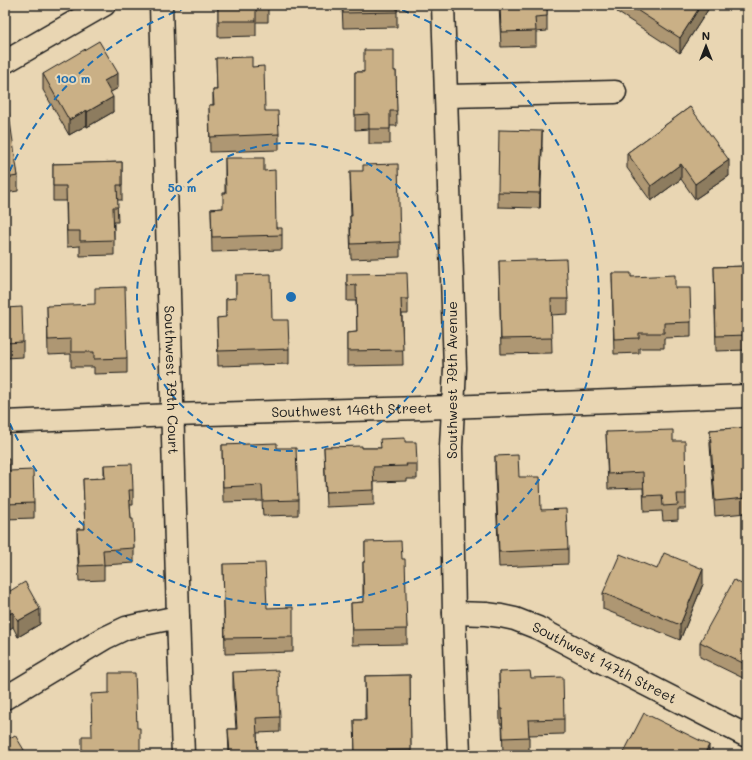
<svg xmlns="http://www.w3.org/2000/svg" width="752" height="760" viewBox="0 0 752 760" font-family="Mali,sans-serif">
<defs>
<pattern id="water-rules" width="6" height="5" patternUnits="userSpaceOnUse"><rect width="6" height="5" fill="#7cc7dc"/><path d="M0 2.5h6" fill="none" stroke="#6baabc"/></pattern>
</defs>
<rect width="100%" height="100%" fill="#e9d6b3"/>
<filter id="ink" filterUnits="userSpaceOnUse"><feTurbulence type="fractalNoise" baseFrequency=".025" numOctaves="2"/><feDisplacementMap in="SourceGraphic" scale="8" xChannelSelector="R" yChannelSelector="G"/><feConvolveMatrix kernelMatrix="1 2 1 2 8 2 1 2 1" color-interpolation-filters="sRGB"/></filter>
<g filter="url(#ink)">
<!-- water -->
<path fill="url(#water-rules)" stroke="#56838f" d="M742,5H747V132L745,121Z"/>
<g fill="none" stroke-linecap="round" stroke-linejoin="round">
<!-- shore -->
<path stroke="#426069" stroke-width="1" d="M746,5L747,49"/>
<defs>
<g id="minor">
<path id="s1" d="M161,5L178,617L183,755"/>
<path d="M443,5L455,368L451,447L454,613L459,755"/>
<path d="M5,62L104,5"/>
<path d="M447,96L615,92"/>
<path id="s2" d="M5,422L173,415L421,408L747,396"/>
<path id="s3" d="M454,613L486,614L501,616L515,619L538,628L604,663L747,736"/>
<path d="M5,698L105,638L126,628L139,625L178,617"/>
</g>
</defs>
<!-- minor casing -->
<use href="#minor" stroke="#1c1c1c" stroke-width="25"/>
<!-- minor -->
<use href="#minor" stroke="#e9d6b3" stroke-width="22"/>
</g>
<!-- wall -->
<path fill="#ae9773" stroke="#1c1c1c" d="M218,5H268V22H256V36L218,37Z
M342,5H397V27L343,28Z
M499,5H547V31L536,32V46L501,47Z
M617,5H711L680,53L617,12Z
M216,58L252,67L265,111L279,134V150L210,152L209,105H213V90H217Z
M396,71L397,126H390V144H369V129L355,130V72Z
M43,74L118,88L110,92L113,112L87,127V125L69,135L43,90Z
M690,107L729,176L695,199L681,179L651,201L627,168V153Z
M5,109L18,176V191L5,193Z
M542,147L540,208L498,207V192Z
M225,158L264,171L276,228L282,235V250L212,252L211,209L223,208L225,193Z
M122,162V200H117L118,222H114V255L80,256V246L67,247L66,201H53V164Z
M350,171L400,242V257L351,259L350,232V216H351Z
M499,261L568,299V314L551,315L552,353L501,354Z
M747,266V350L716,351L714,267Z
M612,273L631,277L675,288L691,322V337L664,338V348H639V353L614,354Z
M347,274L408,299V314H402L403,365L347,366V333L357,332L356,301H347Z
M236,275L272,320L289,349V364L218,366L217,318H226V299L236,298Z
M47,306L127,358V373L94,374V367H71V354L48,355Z
M5,308L23,342V357L5,358Z
M747,427V486H745L746,513L715,516L710,445V430Z
M606,432L673,441L686,494V509H678V520L663,521L662,511L644,512L643,488L608,489Z
M405,442L417,464V479H407V481L374,482V505L326,507L324,447L362,448H380Z
M222,445L277,448L298,500V515L263,516L262,501L223,502Z
M495,456L519,477L568,549V564L499,567L495,472Z
M5,459L9,471L34,503V518L5,519Z
M104,465L133,490V505H130L131,519L134,548V563L104,565V580L79,581L77,544V529H85L83,479L104,478Z
M365,542L402,559L407,629V644L352,645L351,603L363,602V562H365Z
M223,564L267,608L293,637V652L225,654Z
M657,569L703,584L680,640L603,609V593Z
M747,587V680L700,657V642Z
M5,594L40,624L18,637L13,627Z
M233,672L280,717V732L257,733L258,755H229L228,729H236L233,687Z
M499,672L531,678L564,719V734L529,735V753H503L502,724H500Z
M410,675L411,755H355L354,720H365V676Z
M624,752L709,755H624Z"/>
<!-- shaded-wall -->
<path fill="#8d7b5e" stroke="#1c1c1c" d="M701,5H711L680,53V38Z
M118,73V88L104,96V81Z
M113,97V112L87,127V112Z
M87,110V125L69,135V120Z
M542,131V147L540,208V193Z
M729,160V176L695,199V184Z
M681,164V179L651,201V186Z
M703,569V584L680,640V625Z
M40,609V624L18,637V621Z
M13,612V627L5,632V616Z
M709,745V755H704Z"/>
<!-- building -->
<path fill="#cab086" stroke="#1c1c1c" d="M218,5H268V6H256V21H218Z
M343,5H397V12L343,13Z
M500,5H547V16L535,17L536,31L501,32Z
M629,5H701L680,38Z
M99,41L118,73L104,81L113,97L87,112V110L69,120L43,74Z
M364,50H394V71H396L397,111H390V129H369V114L355,115V72H364Z
M252,57V67L264,66L265,111H278L279,134L210,137L209,105H214L213,90H217L216,58Z
M690,107L729,160L695,184L681,164L651,186L627,153Z
M8,108L18,176L5,178V109Z
M499,130L542,131L540,193L498,192Z
M225,158H264V171L275,170L276,228H282V235L212,237L211,209L223,208V193H226Z
M122,162V185H117L118,207H113L114,240L80,241V231H67L66,186H53V164Z
M398,164L400,242L351,244L350,216H352L350,171H363V165Z
M566,259L568,299H551L552,338L501,339L499,261Z
M747,266V335L716,336L714,267Z
M407,273L408,299H401L403,350L347,351V333L357,332L356,285L347,286V274Z
M612,273H631V277L675,275V288H690L691,322L664,323V333H639V338L614,339Z
M271,274L272,320H288L289,349L218,351L217,318L226,317V299L236,298V275Z
M125,287L127,358L94,359V352H71V339L48,340L47,306L95,304V288Z
M22,307L23,342L5,343V308Z
M747,427V471H744L746,498L715,501L710,430Z
M673,430V441H685L686,494H677L678,505L663,506L662,495L644,496L643,472L608,474L606,432Z
M405,438V442H416L417,464H406L407,466L373,467L374,490L326,492L324,447L362,446V448H381L380,439Z
M277,443V448H296L298,500L263,501L262,485L223,487L222,445Z
M518,455L519,477H540L541,510L566,509L568,549L499,552L495,456Z
M5,459H9V471L33,470L34,503L5,504Z
M132,464L133,490H129L131,519H133L134,548L103,550L104,565L79,566L77,529H85L83,479L105,478L104,465Z
M401,541L402,559H405L407,629L352,630L351,603L364,602L363,562H365V542Z
M664,553L703,569L680,625L603,593L620,554L657,569Z
M265,563L267,608L293,607V637L225,638L223,564Z
M734,580L747,587V665L700,642Z
M25,582L40,609L18,621L13,612L5,616V594Z
M278,670L280,717L256,718L258,752L230,753L228,729H237L233,672Z
M530,671L531,678L563,677L564,719L528,720L529,737L503,738L502,709H500L499,672Z
M109,673H135L137,728H140V755H82V736H92L91,694L109,693Z
M410,675L411,750L355,751L354,720H366L365,676Z
M644,713L709,745L704,755H630L624,752Z
M15,735L27,755H5V741Z"/>
</g>
<!-- distance rings -->
<g fill="none" stroke="#1f6fb2" stroke-width="2" stroke-dasharray="7 5">
<circle cx="291" cy="297" r="154"/>
<path d="M5 182A308 308 0 0 1 191 6M391 6A308 308 0 1 1 5 412"/>
</g>
<g text-anchor="middle" stroke-width="4" stroke-linejoin="round" paint-order="stroke">
<!-- street labels -->
<g font-size="14" fill="#1c1c1c" stroke="#e9d6b3">
<text dy="5" stroke="none"><textPath href="#s1" startOffset="375">Southwest 79th Court</textPath></text>
<text transform="translate(452 380) rotate(-90)" y="5">Southwest 79th Avenue</text>
<text dy="5" stroke="none"><textPath href="#s2" startOffset="347">Southwest 146th Street</textPath></text>
<text dy="5" stroke="none"><textPath href="#s3" startOffset="161">Southwest 147th Street</textPath></text>
</g>
</g>
<circle cx="291" cy="297" r="6" fill="#1f6fb2" stroke="#e9d6b3" stroke-width="2"/>
<g font-size="12" text-anchor="middle" font-weight="bold" fill="#1f6fb2" stroke="#e9d6b3" stroke-width="4" stroke-linejoin="round" paint-order="stroke">
<text x="73" y="83">100 m</text>
<text x="182" y="192">50 m</text>
</g>
<!-- margin -->
<rect width="752" height="760" fill="none" stroke="#e9d6b3" stroke-width="20"/>
<rect x="10" y="10" width="732" height="740" fill="none" stroke="#1c1c1c" stroke-width="1.5" filter="url(#ink)"/>
<!-- north arrow -->
<g transform="translate(706 46)" stroke="#e9d6b3" stroke-width="3" paint-order="stroke">
<path d="M0-3L7 15L0 10L-7 15Z" fill="#1c1c1c"/>
<text y="-6" font-size="11" font-weight="bold" text-anchor="middle" fill="#1c1c1c">N</text>
</g>
</svg>
